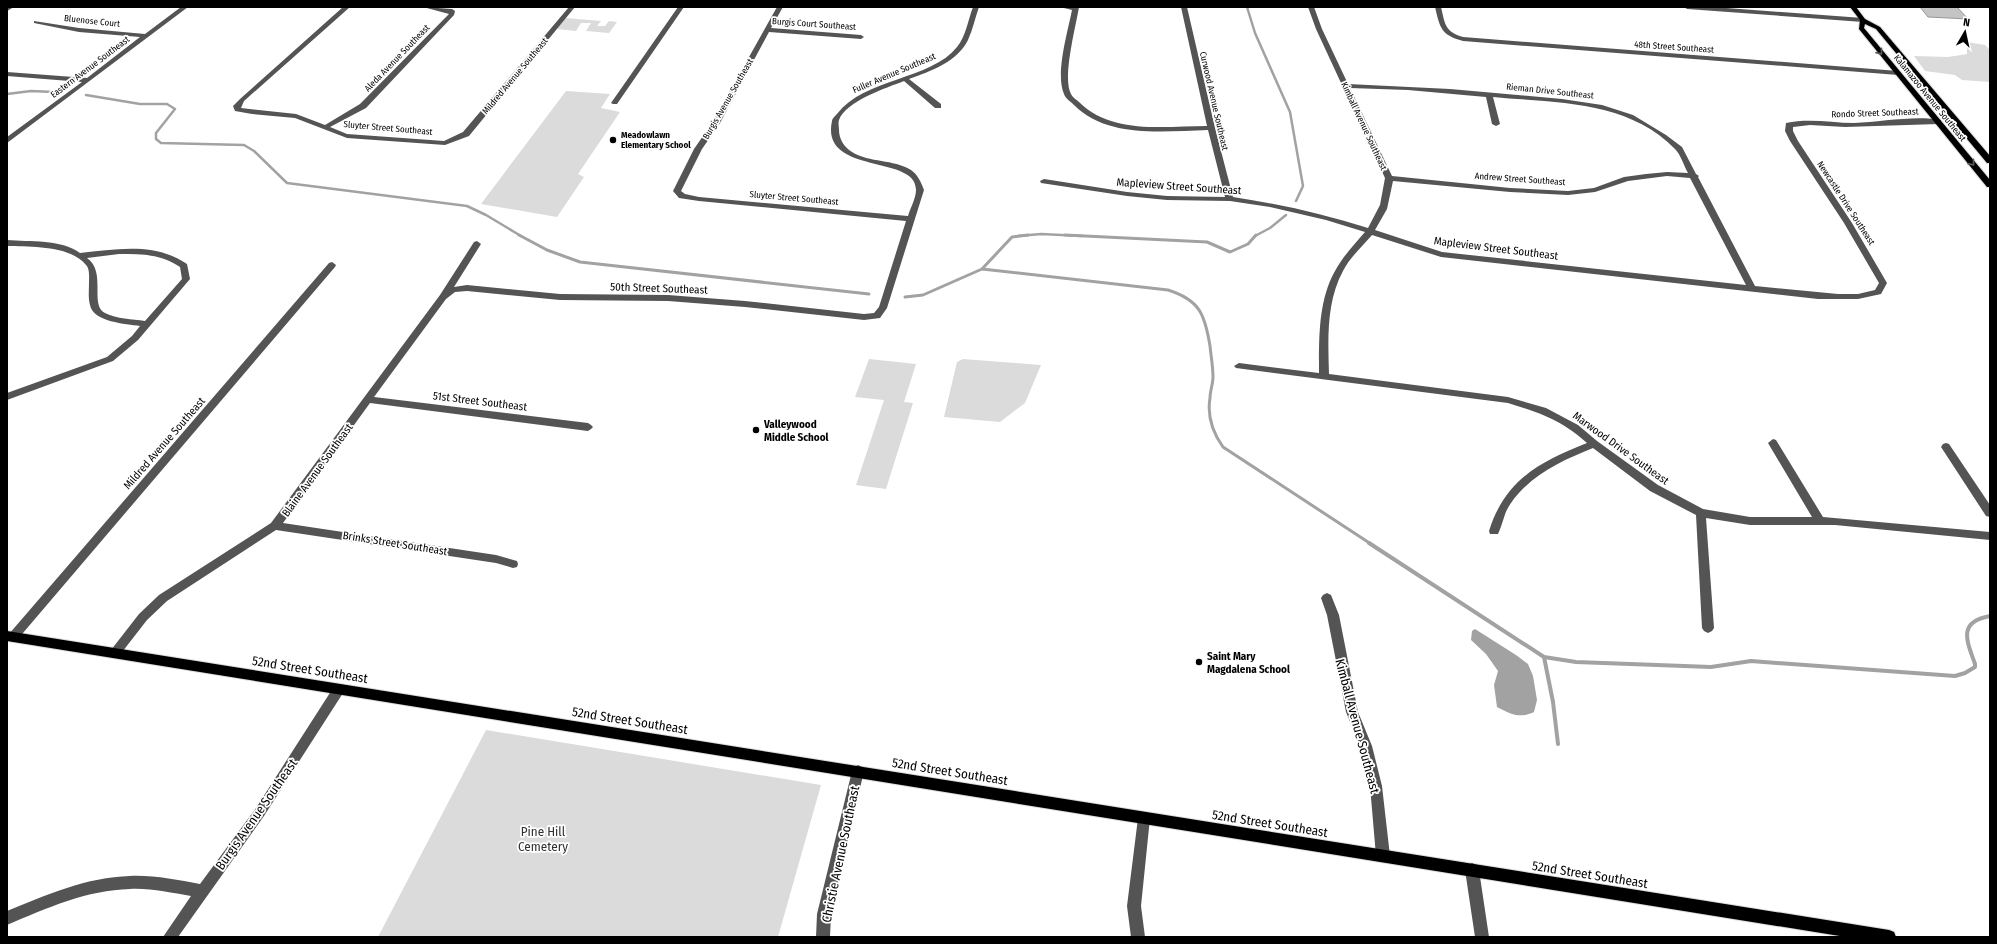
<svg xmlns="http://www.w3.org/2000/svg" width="1997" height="944" viewBox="0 0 1997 944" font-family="'Fira Sans Condensed',sans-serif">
<rect width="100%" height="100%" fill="#fff"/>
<!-- green -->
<path fill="#dbdbdb" d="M566,18L601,21L597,26H605L609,21L617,22L609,33L586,31L591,23H581L576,31L557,29Z
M1967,42L1985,45L1990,50V82L1962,80L1955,75L1925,71L1914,56L1948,57L1967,54Z
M566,91L610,94L601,108L620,112L578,174L584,177L557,217L481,204Z
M869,359L916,364L904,402L913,403L886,489L856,485L884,400L855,397Z
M963,359L1041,365L1025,403L1000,422L944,417L957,362Z
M486,730L821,785L778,937H378Z"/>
<!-- water -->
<path fill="#a2a2a2" d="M1475,629L1516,655L1528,664L1533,676L1537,700L1534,712C1519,719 1511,714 1497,707L1494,685L1498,671L1486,654L1471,640L1472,631Z"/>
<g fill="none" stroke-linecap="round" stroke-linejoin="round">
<!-- stream-far2 -->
<path stroke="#a2a2a2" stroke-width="2.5" d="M1247,7L1255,33L1290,112L1303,186L1296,201
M7,94L31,91L54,92
M86,95L140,104H167L175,109L156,133V139L161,143L244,145L254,151L287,183L467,206L486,215L521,236
M1018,236L1041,234L1082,236
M1255,236L1270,228L1286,215"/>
<!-- stream-far1 -->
<path stroke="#a2a2a2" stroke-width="3" d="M519,235L547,250L580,262L869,294
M1065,235L1207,242L1230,252L1248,244L1256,235
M982,269L1168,290C1200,300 1205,315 1210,346C1211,356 1213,367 1213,377C1213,384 1210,391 1210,398C1207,416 1213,433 1223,447L1371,544
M905,297L923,295L982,269L1012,237L1028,235"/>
<!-- stream -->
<path stroke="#a2a2a2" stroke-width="4" d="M1369,543L1544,657L1576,662L1711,667L1751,661L1955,676L1965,673L1975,667V664C1967,641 1957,622 1990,616
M1544,657L1553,702L1558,744"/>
</g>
<!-- building -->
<path fill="#c4c4c4" stroke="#989898" d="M1920,7H1957L1968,19L1928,17Z"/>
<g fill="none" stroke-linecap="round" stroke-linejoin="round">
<defs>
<path id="major" d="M1850,7H1856L1865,19L1880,27L1990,156V163H1987L1876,29L1865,24L1864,28L1990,180V187H1987L1859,29L1860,20Z
M7,631L1889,930L1894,932L1896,937H1846L7,641Z"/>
</defs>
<!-- major casing -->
<use href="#major" stroke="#dbdbdb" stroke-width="2"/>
<!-- minor -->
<path fill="#545454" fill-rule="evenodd" d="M7,7H14L7,11Z
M181,7H188L7,143V137L82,82L7,76V72L87,78L140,37L79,32L34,23V21L79,28L145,34Z
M343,7H350L244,101L241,108L296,114L325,125L360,104L449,14L423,7L452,9L455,11L454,15L366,108L330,127L347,134L444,141L463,132L569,7H575L469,136L445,145L347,138L295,118L252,114L235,111L233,106L240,99Z
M678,7H684L617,104H613L611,103Z
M777,7H783L771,28L861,35L864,37L861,39L769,32L720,123L702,149L681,191L685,194L699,197L908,216C910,209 916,198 916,190C917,154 820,176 832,121C832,119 835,116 837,114C864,78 931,80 957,47C966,36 968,20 973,7H979C975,18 973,29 968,40C957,62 931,71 909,79L941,104V108H935L904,81C886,88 846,101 839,120C838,123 839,127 839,130C839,139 844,147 852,152C870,163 893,159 911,170C918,175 921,182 924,190L887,308L880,318L864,320L745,307L668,301L560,300L467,291L455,292L446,299L374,397L588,423L591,425L593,427L591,429L588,431L370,403L283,523L496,555L517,561L518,564L517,567L513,568L496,563L276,530L167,601L147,620L119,656L115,658L111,656L109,653L111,650L139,614L159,595L271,523L440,295L474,242L477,241L481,244L454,287L467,285L560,294L668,295L745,301L864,314L874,313L879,307L906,221L699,201L679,198L673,191L694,149L712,123Z
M1060,7H1079C1076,26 1062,78 1071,94C1072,97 1077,100 1079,102C1112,135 1165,126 1207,126L1181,7H1187L1215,128L1233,197C1279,204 1324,214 1368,228L1380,205L1385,178L1316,29L1308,7H1314L1322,29L1348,84L1450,89L1562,99L1602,105L1633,115L1666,135L1682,147L1696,174L1699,176L1698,177L1755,286L1838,294H1858L1875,290L1879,283L1844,223L1790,141L1785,131L1786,123C1809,118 1832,123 1854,123C1881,122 1915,115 1941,120V124H1938L1845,127L1810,125L1793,127V131L1798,141L1852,223L1887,283L1881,294L1858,299H1818L1441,257L1372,235C1362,247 1350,257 1343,271C1326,302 1328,340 1329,374L1508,397L1546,408L1578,425L1597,441L1658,485L1703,509L1750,517H1812L1768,443L1773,439L1776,440L1823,517L1990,532V540L1835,525H1750L1706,518L1714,628L1712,631L1708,633L1704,631L1702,628L1696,515L1650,491L1593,448C1563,460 1530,475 1511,503C1504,512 1503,524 1498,534H1490L1489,531C1505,480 1539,462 1587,443C1561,420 1540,413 1508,403L1236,368L1234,366L1239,363L1319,373C1319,339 1318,301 1335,271C1343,256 1354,245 1365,232L1326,220L1270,207L1230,201L1167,200L1127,196L1041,183L1040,181L1044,179L1127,192L1167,196L1225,197L1208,130C1164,131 1108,139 1074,105C1071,102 1065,98 1064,94C1055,74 1068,31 1072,10ZM1350,88L1408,90L1486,97L1492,124L1496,126L1500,124L1493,97C1555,103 1628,100 1675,149C1681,155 1684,166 1688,173L1667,172L1646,174L1624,177L1594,188L1568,191L1510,188L1392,176ZM1667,176L1690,178L1746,285L1442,252L1375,230L1387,209L1393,181L1510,192L1568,195L1595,192L1628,181Z
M1435,7H1441C1445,24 1445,32 1463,37L1898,71L1901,73L1898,75L1463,41C1441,35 1440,28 1435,7Z
M1684,7H1713L1863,18L1866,20L1863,22L1687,9Z
M7,240C30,242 61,239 80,253C117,249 155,242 187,264L190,279L138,340L113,361L7,400V393L107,357L132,336L140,326C126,324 93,322 90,305C88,298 89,290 89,283C89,277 90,269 86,265C70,245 31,247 7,246ZM119,254C142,254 161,254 180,267L182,279L145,321C132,319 117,319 105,313C89,305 107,272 87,258Z
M332,262L336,265L335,267L17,640L13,642L9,640L7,637L9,634L329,263Z
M1946,443L1949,444L1990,505V517L1986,516L1943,450L1941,447L1943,444Z
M1327,593L1331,595L1339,615L1358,712L1372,746L1382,786L1390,856L1388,861L1383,862L1378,861L1376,856L1370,786L1360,746L1346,712L1327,615L1321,598L1323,595Z
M339,684L343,685L345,689L343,693L264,816L178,937H163L191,896C171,893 151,888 130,889C87,890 47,908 7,925V911C46,895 87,877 130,876C154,875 177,880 200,884L256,808L335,685Z
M858,765L862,767L864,771L831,914L830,937H816L817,914L852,771L854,767Z
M1144,812L1149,814L1150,818L1141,906L1145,937H1131L1127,906L1138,818L1139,814Z
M1472,863L1477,865L1479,870L1489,937H1475L1465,870L1467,865Z"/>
<!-- major -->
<use href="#major" fill="#000" fill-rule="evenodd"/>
</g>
<!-- one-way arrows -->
<defs><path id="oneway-chevron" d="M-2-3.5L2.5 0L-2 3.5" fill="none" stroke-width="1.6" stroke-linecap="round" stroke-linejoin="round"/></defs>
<g stroke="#595959">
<use href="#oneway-chevron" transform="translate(1880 52) rotate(51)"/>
<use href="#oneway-chevron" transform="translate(1972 163) rotate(51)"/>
</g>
<!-- markers -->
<g fill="#000" stroke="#fff" stroke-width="1.5">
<circle cx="613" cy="140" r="4"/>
<circle cx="756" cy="430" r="4"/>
<circle cx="1199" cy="662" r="4"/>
</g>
<g text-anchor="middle" stroke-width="3.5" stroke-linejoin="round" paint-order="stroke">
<!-- far-street labels -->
<g font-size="9" fill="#000" stroke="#fff">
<text transform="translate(92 21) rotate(6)" y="3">Bluenose Court</text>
<text transform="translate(814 24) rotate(4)" y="3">Burgis Court Southeast</text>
<text transform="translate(1674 47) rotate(4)" y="3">48th Street Southeast</text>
<text transform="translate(397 58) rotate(-46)" y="3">Aleda Avenue Southeast</text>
<text transform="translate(90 67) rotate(-37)" y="3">Eastern Avenue Southeast</text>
<text transform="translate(894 73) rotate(-23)" y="3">Fuller Avenue Southeast</text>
<text transform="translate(515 76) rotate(-50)" y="3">Mildred Avenue Southeast</text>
<text transform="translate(1550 91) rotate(6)" y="3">Rieman Drive Southeast</text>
<text transform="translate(1930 98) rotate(51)" y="3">Kalamazoo Avenue Southeast</text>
<text transform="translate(728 99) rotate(-60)" y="3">Burgis Avenue Southeast</text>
<text transform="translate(1214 101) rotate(77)" y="3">Curwood Avenue Southeast</text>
<text transform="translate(1875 113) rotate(-2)" y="3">Rondo Street Southeast</text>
<text transform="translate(1364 126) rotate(65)" y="3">Kimball Avenue Southeast</text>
<text transform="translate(388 128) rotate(5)" y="3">Sluyter Street Southeast</text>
<text transform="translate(1520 179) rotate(4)" y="3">Andrew Street Southeast</text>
<text transform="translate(794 198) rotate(5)" y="3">Sluyter Street Southeast</text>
<text transform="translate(1846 203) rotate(57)" y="3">Newcastle Drive Southeast</text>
</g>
<!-- far-poi labels -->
<g font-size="9" font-weight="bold" fill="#000" stroke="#fff" text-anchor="start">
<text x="621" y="138">Meadowlawn<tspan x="621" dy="10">Elementary School</tspan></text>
</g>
<!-- street labels -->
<g font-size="11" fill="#000" stroke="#fff">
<text transform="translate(1179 186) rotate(4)" y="4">Mapleview Street Southeast</text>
<text transform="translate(1496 248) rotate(7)" y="4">Mapleview Street Southeast</text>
<text transform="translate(659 288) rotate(2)" y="4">50th Street Southeast</text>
<text transform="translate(480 401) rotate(7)" y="4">51st Street Southeast</text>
<text transform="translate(164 443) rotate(-49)" y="4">Mildred Avenue Southeast</text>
<text transform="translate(1621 448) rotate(36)" y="4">Marwood Drive Southeast</text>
<text transform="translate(317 470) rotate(-54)" y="4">Blaine Avenue Southeast</text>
<text transform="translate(395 543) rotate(9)" y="4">Brinks Street Southeast</text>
</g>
<!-- poi labels -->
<g font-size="11" font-weight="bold" fill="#000" stroke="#fff" text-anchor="start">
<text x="764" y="428">Valleywood<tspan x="764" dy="13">Middle School</tspan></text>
<text x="1207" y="660">Saint Mary<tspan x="1207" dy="13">Magdalena School</tspan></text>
</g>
<!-- near-street labels -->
<g font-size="13" fill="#000" stroke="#fff">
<text transform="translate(310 669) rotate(9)" y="5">52nd Street Southeast</text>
<text transform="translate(630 720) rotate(9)" y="5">52nd Street Southeast</text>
<text transform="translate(1358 726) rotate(75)" y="5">Kimball Avenue Southeast</text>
<text transform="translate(950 771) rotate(9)" y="5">52nd Street Southeast</text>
<text transform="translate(256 814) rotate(-55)" y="5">Burgis Avenue Southeast</text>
<text transform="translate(1270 823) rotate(9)" y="5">52nd Street Southeast</text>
<text transform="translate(840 854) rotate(-78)" y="5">Christie Avenue Southeast</text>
<text transform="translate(1590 874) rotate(9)" y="5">52nd Street Southeast</text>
</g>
<!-- near-park labels -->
<g font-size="13" fill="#323232" stroke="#fff">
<text x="543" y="836">Pine Hill<tspan x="543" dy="15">Cemetery</tspan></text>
</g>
</g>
<!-- border -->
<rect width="1997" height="944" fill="none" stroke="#000000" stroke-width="16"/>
<!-- north arrow -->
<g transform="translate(1965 32) rotate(9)" stroke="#ffffff" stroke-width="3" paint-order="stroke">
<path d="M0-3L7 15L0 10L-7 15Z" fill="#000000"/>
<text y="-6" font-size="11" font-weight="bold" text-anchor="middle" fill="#000000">N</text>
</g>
</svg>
